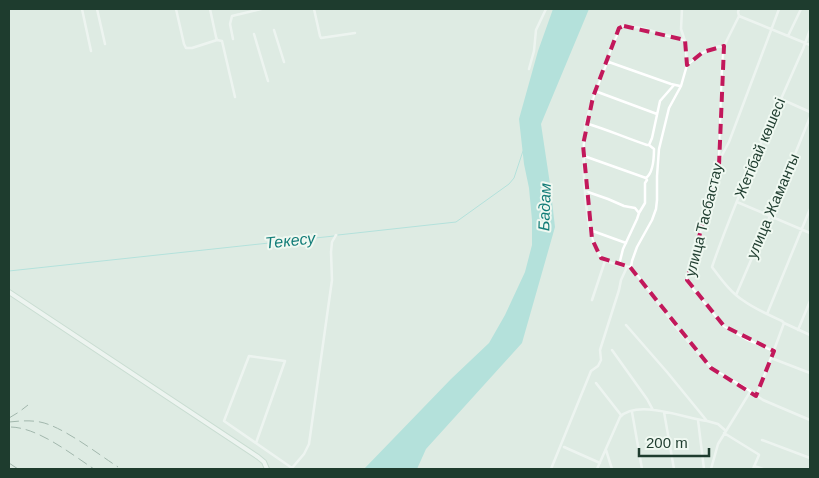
<svg xmlns="http://www.w3.org/2000/svg" width="819" height="478" viewBox="0 0 819 478" font-family="Arial,sans-serif">
<rect width="100%" height="100%" fill="#deebe3"/>
<!-- water -->
<path fill="#80d6d1" d="M553,9H589L541,124L550,184L555,227L522,343L426,449L417,469H364L451,379L489,343L505,315L525,272L532,245V220L529,188L524,164L519,119L538,51Z"/>
<g fill="none" stroke-linecap="round" stroke-linejoin="round">
<!-- stream -->
<path stroke="#80d6d1" stroke-width="1" d="M338,235L456,222L509,184L514,178L523,151
M9,271L334,236"/>
<defs>
<path id="secondary" d="M9,292L258,457L264,462L267,469"/>
</defs>
<!-- secondary casing -->
<use href="#secondary" stroke="#b0ccbc" stroke-width="6"/>
<!-- street -->
<path stroke="#fff" stroke-width="2.5" d="M82,9L91,51
M97,9L105,44
M176,9L184,44L186,48H192L217,40
M210,9L216,37L217,40L222,41L235,97
M314,9L320,36L321,38L355,33
M682,9L681,29L686,44L687,65L681,86L669,108L659,149L657,176V200L656,209L652,220L637,247L632,261L631,267L678,330L711,368L744,387L763,400L810,420
M739,16L810,45
M274,30L284,62
M810,30L803,49L781,99L778,102C756,156 731,211 712,267C721,279 731,293 744,301C755,309 769,315 782,321L784,323L810,335
M254,34L268,81
M788,36L801,9
M233,39L230,24L232,16L261,9
M724,46L739,16L738,12L739,9
M606,61L671,84L680,86
M687,65C698,56 708,46 724,46L722,67L719,165L714,190L688,274L687,280L690,285L724,326L746,339L774,351
M529,69L534,51L536,30L546,9
M595,91L657,114
M781,99L810,112
M585,123C606,129 626,138 647,145H649L652,138L660,101L674,85
M584,156L646,178
M720,159L729,142L779,9
M585,191L608,199L624,206L635,208L639,213L637,219L623,249L619,265
M737,202L810,233
M639,213L645,203V183L647,180L646,178C653,173 654,158 654,149L649,145
M590,230L626,243
M631,267C624,267 607,263 602,258C584,243 581,150 585,127C589,105 598,85 606,65L611,48L621,26C642,25 664,36 685,40
M736,295L770,216L810,117
M592,300L605,261
M767,314L810,209
M626,325L667,372L707,421L718,424L726,431
M798,330L810,301
M612,350L647,399L653,410
M771,358L810,373
M596,383L621,415
M756,396L760,388L784,323
M632,412L642,469
M664,412L674,469
M698,420L704,469
M724,433L758,454L759,455L753,469
M762,440L810,458
M256,443L285,361L249,356L224,421L292,468
M564,447L600,463
M606,450L612,469
M754,466L763,469
M292,468L304,454L309,444L332,280L331,252L332,242L336,235
M551,469L591,371L598,366L601,360L600,350L619,290L621,280L627,267
M597,469L620,417C638,399 684,418 707,421
M711,469L718,444L750,392"/>
<!-- secondary -->
<use href="#secondary" stroke="#fff" stroke-width="4"/>
<!-- rail -->
<path stroke="#587869" stroke-width="1" stroke-dasharray="10 5" stroke-linecap="butt" d="M9,418L19,412L28,405
M9,422C19,421 30,420 40,422C62,426 98,454 118,467
M11,427C39,428 71,454 94,469
M9,463L18,469"/>
</g>
<!-- marked area -->
<path d="M0 0H819V478H0ZM624,26L685,40L687,65L703,52L724,46L719,165L687,280L724,326L774,351L756,396L711,368L630,267L601,258L592,239L583,145L593,97L619,28Z" fill="#deebe3" fill-opacity=".55" fill-rule="evenodd"/>
<path fill="none" stroke="#c2185b" stroke-width="4" stroke-dasharray="10 6" stroke-linejoin="round" d="M624,26L685,40L687,65L703,52L724,46L719,165L687,280L724,326L774,351L756,396L711,368L630,267L601,258L592,239L583,145L593,97L619,28Z"/>
<g text-anchor="middle" stroke-width="4" stroke-linejoin="round" paint-order="stroke">
<!-- street labels -->
<g font-size="15" fill="#1e3c2e" stroke="#eff8f1">
<text transform="translate(760 148) rotate(-67)" y="5">Жетібай көшесі</text>
<text transform="translate(773 206) rotate(-67)" y="5">улица Жаманты</text>
<text transform="translate(704 220) rotate(-76)" y="5">улица Тасбастау</text>
</g>
<!-- water labels -->
<g font-size="16" font-style="italic" fill="#137d78" stroke="#eff8f1">
<text transform="translate(544 207) rotate(-88)" y="6">Бадам</text>
<text transform="translate(290 240) rotate(-6)" y="6">Текесу</text>
</g>
</g>
<!-- border -->
<rect width="819" height="478" fill="none" stroke="#1e3c2e" stroke-width="20"/>
<!-- scale -->
<path d="M639 448v8h70v-8" fill="none" stroke="#1e3c2e" stroke-width="2.5"/>
<text x="646" y="448" font-size="15" fill="#1e3c2e" stroke="#eff8f1" stroke-width="4" paint-order="stroke">200 m</text>
</svg>
